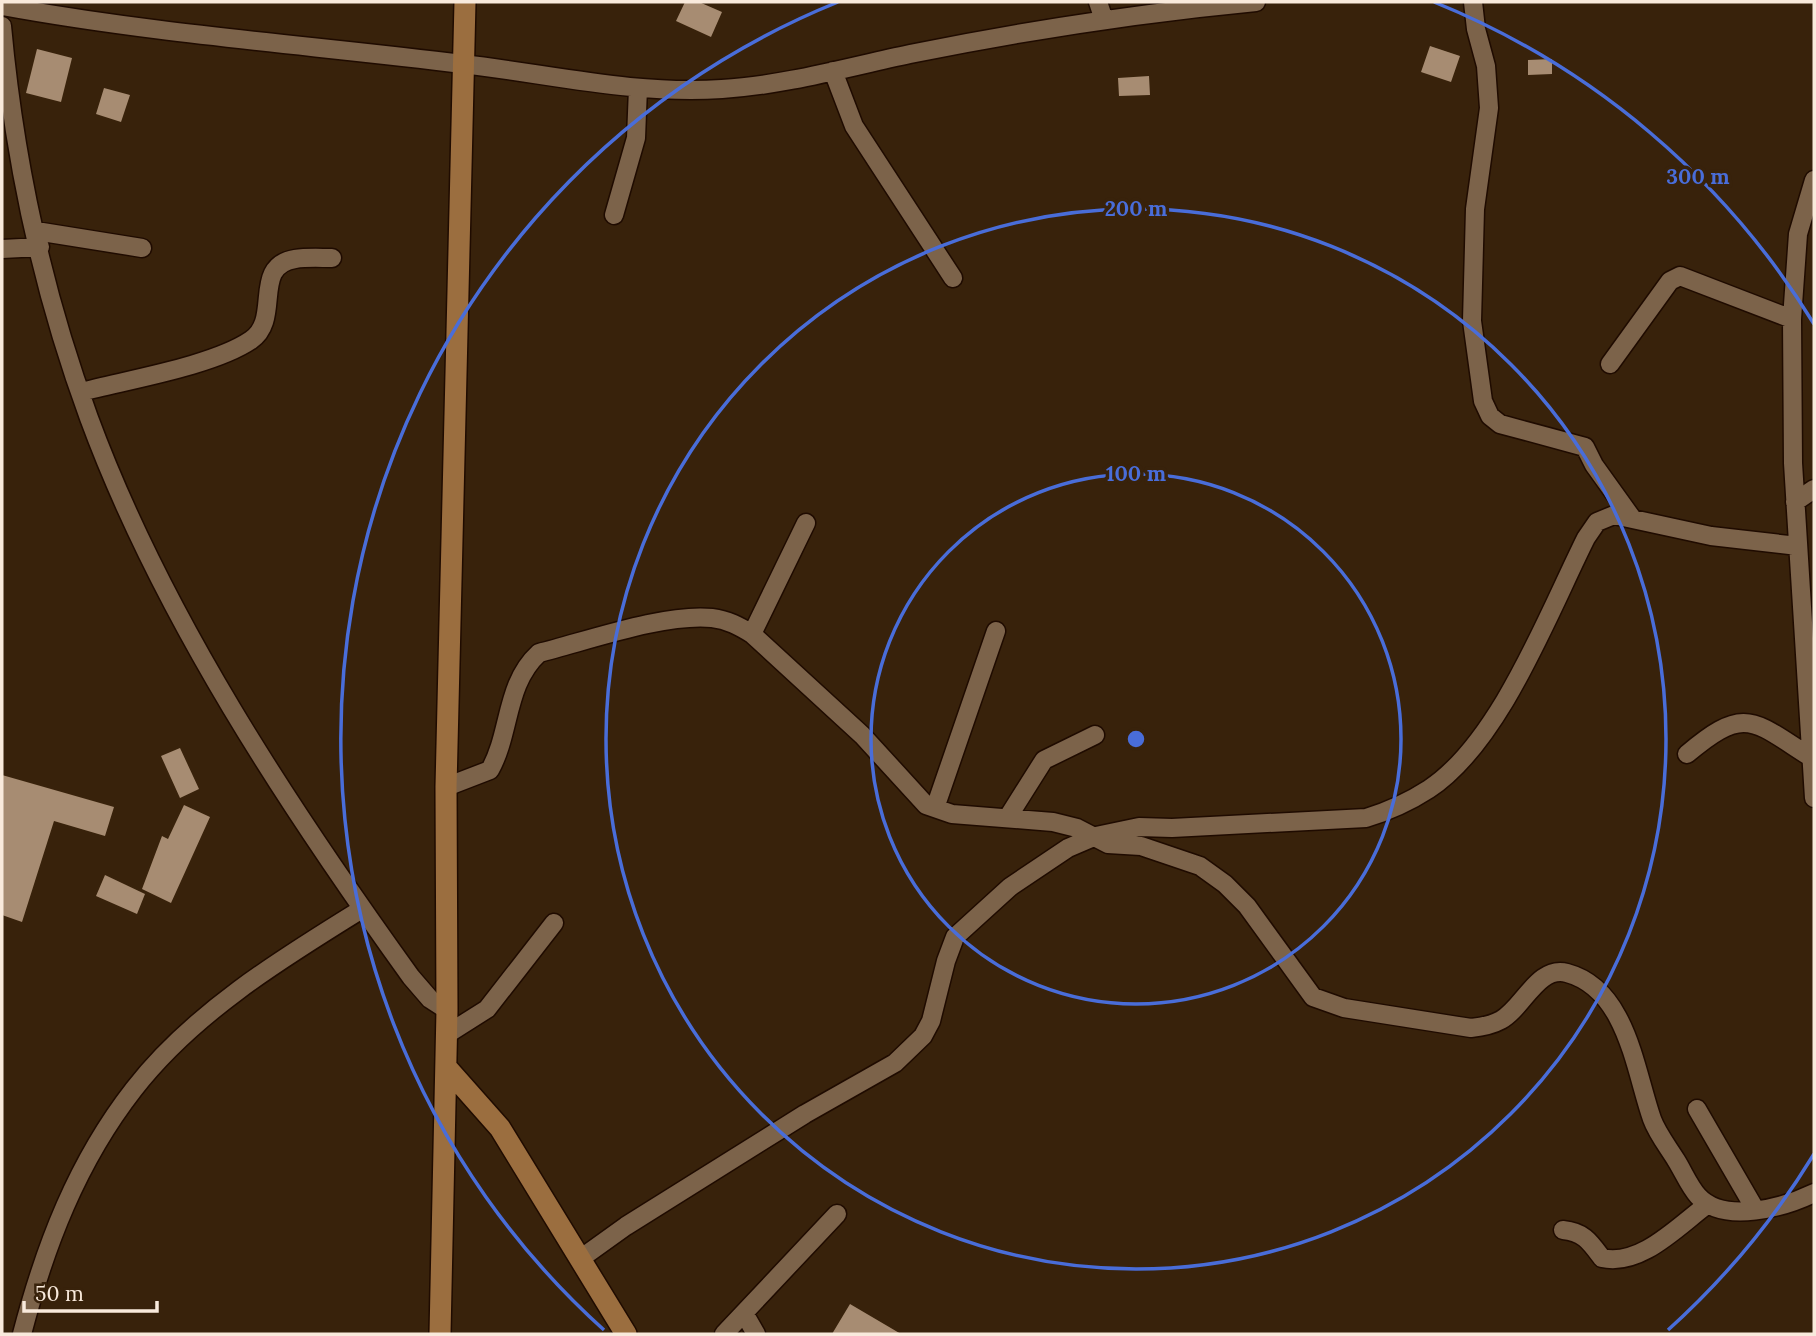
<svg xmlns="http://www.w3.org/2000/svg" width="1816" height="1336" viewBox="0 0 1816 1336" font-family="Lora,serif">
<rect width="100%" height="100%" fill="#38220b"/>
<!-- building -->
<path fill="#a78c72" d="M685,2H699L722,12L711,37L676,21Z
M1430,46L1460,56L1451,82L1421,72Z
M37,49L72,58L61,102L26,93Z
M1552,59V74L1528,75V60Z
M1149,76L1150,95L1119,96L1118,78Z
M104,88L130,95L121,122L96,114Z
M180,748L199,789L180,798L161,756Z
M2,775L114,807L105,836L54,821L22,922L2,915Z
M184,805L210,817L171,903L142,889L162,836L168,839Z
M105,875L145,894L137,914L96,896Z
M850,1304L901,1334H832Z"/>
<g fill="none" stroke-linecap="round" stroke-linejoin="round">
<defs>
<path id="minor" d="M1098,2L1104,20
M1473,2L1476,29L1486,66L1489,108L1475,209L1472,321L1483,401L1490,416L1500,424L1585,447L1594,465L1632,518
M2,6C155,34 309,45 463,64C549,74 635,95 722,89C786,85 848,67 910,54C1024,31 1140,13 1256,2
M2,26C14,158 43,293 89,418C162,616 288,806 411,977L430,999L447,1010
M833,71L854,126L953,278
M1814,180L1798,234L1792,319L1793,463L1814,798
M614,215L636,138L638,88
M36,231L142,248
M2,249L40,247
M1610,364L1670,281L1680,276L1792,319
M81,392C126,380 213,366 251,340C282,319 251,266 295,259C307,257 320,258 332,258
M1795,502L1814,489
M752,634L806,523
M1687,754C1746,704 1753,721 1812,758
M446,787L490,770C511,732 505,684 539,653C587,641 665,613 712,618C728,620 739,626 752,634L862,735L926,805L952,814L1053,822L1077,828L1108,844L1141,846L1200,866L1225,884L1247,906L1313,997L1344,1008L1471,1028C1481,1027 1492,1025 1501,1020C1523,1008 1538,965 1567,973C1627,989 1635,1071 1652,1119C1657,1133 1668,1147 1676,1160C1683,1171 1689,1186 1698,1196C1724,1225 1785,1207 1814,1193
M935,808L996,631
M1008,817L1044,760L1095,735
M446,1035L487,1009L554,923
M1697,1109L1755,1209
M1563,1230C1584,1232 1590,1242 1602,1258C1641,1267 1679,1225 1708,1204
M580,1259L626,1226L805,1114L895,1063L923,1036L931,1021L946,961L955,937L1010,887L1068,848L1096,836L1139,827L1172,828L1366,818C1389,811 1409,802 1429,789C1500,742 1548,614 1586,538L1597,522L1614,515L1711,536L1798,546
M744,1313L756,1334
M22,1334C45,1246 77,1162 134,1089C193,1013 281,959 362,909
M724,1334L837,1214"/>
<path id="major" d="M446,1067L500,1128L626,1334
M440,1334L447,1010L446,787L465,2"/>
</defs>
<!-- minor casing -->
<use href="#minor" stroke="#1f0b00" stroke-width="21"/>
<!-- major casing -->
<use href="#major" stroke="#1f0b00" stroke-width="24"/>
<!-- minor -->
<use href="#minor" stroke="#7c634a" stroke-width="18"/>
<!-- major -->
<use href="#major" stroke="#9b6e3f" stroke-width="21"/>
</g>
<!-- distance rings -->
<g fill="none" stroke="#496dd9" stroke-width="3.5">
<circle cx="1136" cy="739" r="265"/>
<circle cx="1136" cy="739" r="530"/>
<path d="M1814 1154A795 795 0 0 1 1668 1330M604 1330A795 795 0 0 1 838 2M1434 2A795 795 0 0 1 1814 324"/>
</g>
<circle cx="1136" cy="739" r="10" fill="#496dd9" stroke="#38220b" stroke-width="3.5"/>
<g font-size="21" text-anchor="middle" font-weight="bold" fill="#496dd9" stroke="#38220b" stroke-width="7" stroke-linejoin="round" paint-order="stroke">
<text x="1698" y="184">300 m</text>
<text x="1136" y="216">200 m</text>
<text x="1136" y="481">100 m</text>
</g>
<!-- border -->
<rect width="1816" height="1336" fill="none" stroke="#f9eadc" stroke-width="7"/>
<!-- scale -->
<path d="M24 1301v10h133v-10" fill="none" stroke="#f9eadc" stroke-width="3.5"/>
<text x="35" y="1301" font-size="21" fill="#f9eadc" stroke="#38220b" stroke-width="5" paint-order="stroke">50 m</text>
</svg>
